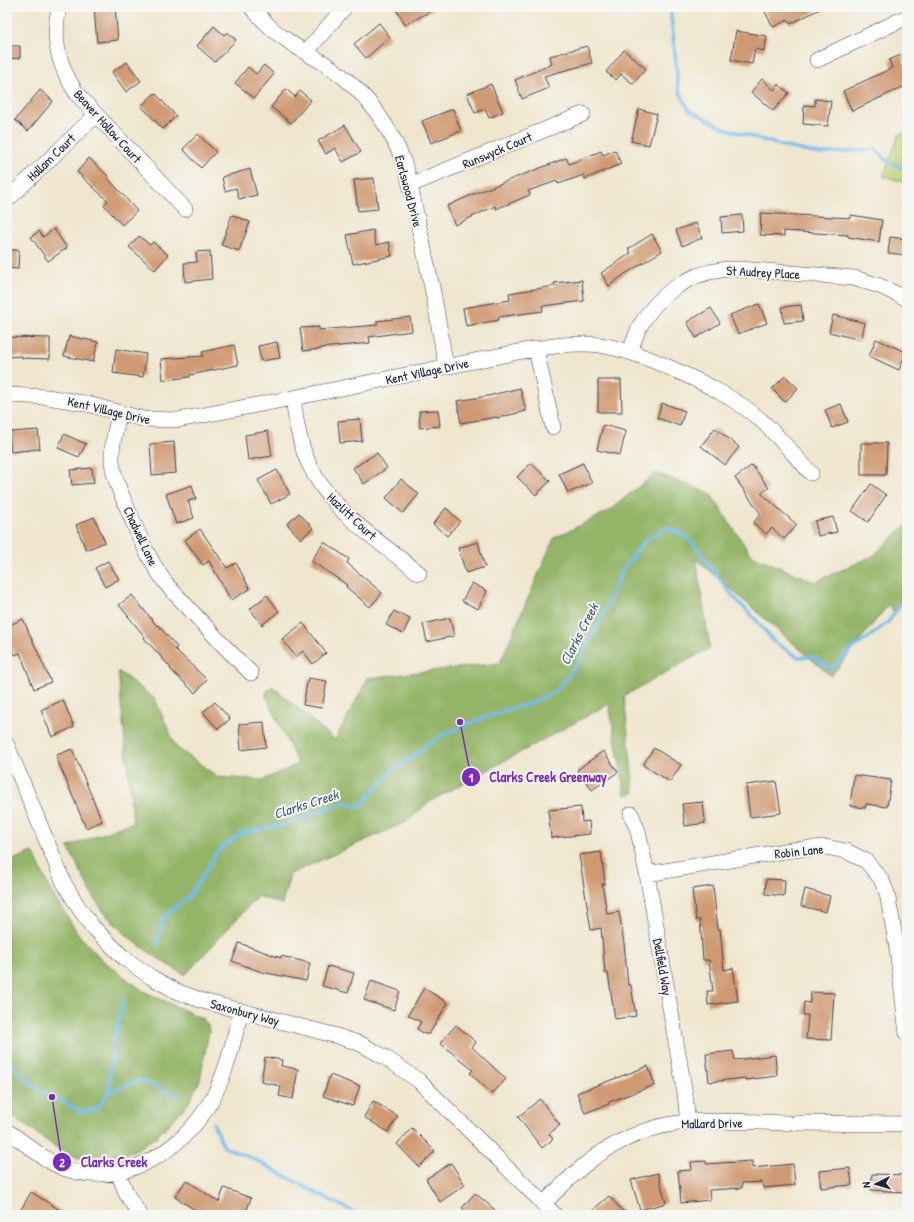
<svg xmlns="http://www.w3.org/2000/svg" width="914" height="1222" viewBox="0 0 914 1222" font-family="'Patrick Hand',sans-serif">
<rect width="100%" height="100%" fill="#f6f6f2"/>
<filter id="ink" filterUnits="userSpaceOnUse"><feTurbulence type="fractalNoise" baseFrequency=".025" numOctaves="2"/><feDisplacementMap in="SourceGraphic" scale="8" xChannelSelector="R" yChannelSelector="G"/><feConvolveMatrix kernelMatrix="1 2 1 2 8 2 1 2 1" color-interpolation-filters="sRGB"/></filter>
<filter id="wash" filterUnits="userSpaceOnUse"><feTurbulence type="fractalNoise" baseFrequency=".012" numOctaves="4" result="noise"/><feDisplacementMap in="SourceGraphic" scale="16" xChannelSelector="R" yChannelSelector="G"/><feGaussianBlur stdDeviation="0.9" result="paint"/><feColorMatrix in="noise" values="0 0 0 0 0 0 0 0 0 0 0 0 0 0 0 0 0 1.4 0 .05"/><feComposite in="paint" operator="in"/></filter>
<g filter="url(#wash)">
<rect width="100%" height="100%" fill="#efe6cd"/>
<!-- green -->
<path fill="#bbd378" stroke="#6e7a5a" d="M907,131V183L883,176L899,135Z"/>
<!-- forest -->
<path fill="#94b568" stroke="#5b6c52" d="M656,473L710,493L751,555L815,582L873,556L907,524V598L893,611L889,604L831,676L696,559L710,648L624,696L634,793L625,795L609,704L429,802L406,822L290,874L282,904L258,896L185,975C152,955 116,933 95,899C85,882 77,864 68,847L133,822L118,671L155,699L176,747L218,777L263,780L298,764L265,694L272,686L335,740L368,678L500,663L554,538L607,512Z
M33,852L50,890L79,935L102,960L143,991L203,1019L208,1024L209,1031L200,1080L188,1104L157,1136L137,1149L110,1160L79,1158L60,1150L19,1121L7,1114V862Z"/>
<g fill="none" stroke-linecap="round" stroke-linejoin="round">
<!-- stream -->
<path stroke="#73bcec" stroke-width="3.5" d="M670,7L677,72L678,88L689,110L724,128L786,147L820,154L876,149L887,161L907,170
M156,946L164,917L190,895L219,850L239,834L287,824L345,802L360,807L390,773L439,737L465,725L509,709L527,705L554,692L566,680L581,659L601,619L622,571L645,540L666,528L680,533L694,544L731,594L757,621L774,642L798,657H815L825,666L833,667L850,650L868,638L888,622L907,596
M7,1060L33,1086L83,1113L98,1108L108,1093L113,1043L124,999
M108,1093L140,1080L180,1097
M213,1123L224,1147L254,1159L322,1196L360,1215"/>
</g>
<g id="blocks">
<!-- building -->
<path fill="#cf9972" d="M115,7L118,40L97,42L94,9Z
M395,7H438L405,25Z
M770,7H824L790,24L788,20L773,27L764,10Z
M379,23L390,37L366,58L354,44Z
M214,26L224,35L227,32L236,40L215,62L197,46Z
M736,31L767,36L764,51L755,49L752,64L731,60Z
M7,46H20V58L7,59Z
M587,46L592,63L544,76L549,88L522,99L515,80L552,64L550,56Z
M624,50L646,69L633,84L621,74L616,80L606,72Z
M901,55L907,68V85L852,111L843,91L892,68L889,60Z
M127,62L141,81L126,92L112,72Z
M264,65L274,74L254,98L235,83L248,67L256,74Z
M762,79L774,90L778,84L789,93L773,111L751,92Z
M491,84L503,112L489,118L485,109L475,113L467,94Z
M286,89L295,97L300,91L311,100L291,123L271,107Z
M40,90L53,101L28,131L15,120Z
M155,93L176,116L163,129L141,106Z
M815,99L831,101L828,126L803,124L804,105L815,106Z
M453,109L461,131L431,143L422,121Z
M639,109L657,114L649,145L631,141Z
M345,125L361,152L343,162L335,148L326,154L318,141Z
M198,134L216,152L201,168L183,149Z
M615,150L621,164L585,179L584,175L558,184L557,181L528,191L530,195L520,199L496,209L495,206L455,225L447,206L476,193L566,158L569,164L601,151L603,155Z
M89,158L109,177L108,178L137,211L122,225L104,205L108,201L77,172Z
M250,169L257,195L239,199L236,188L225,191L222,177Z
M374,178L378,209L358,211L354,180Z
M761,213L851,218V215L882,220L879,242L848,237V235L784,231V236L760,235Z
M232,215L250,222L239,251L221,245Z
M742,215L743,231L722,233L721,217Z
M696,223L702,238L682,246L676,230Z
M54,229L67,248L48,261L31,237L39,231L43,237Z
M373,230L376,245L389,242L392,256L353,264L347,235Z
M652,234L662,251L625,274L609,286L601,273L631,253L628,249Z
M139,236L150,245L153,242L168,255L155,270L129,247Z
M890,237L907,239V255L888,253Z
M7,250H19L18,269L7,268Z
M210,251L212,279L185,282L184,263L197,262L196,252Z
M582,280L584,301L542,306L543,311L498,317L499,320L466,326L463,308L510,300L509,293L555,286L554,283Z
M759,304L767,323L738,334L730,315Z
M801,305L803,321L784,323L782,307Z
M711,308L720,323L696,338L687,322Z
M833,315L865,323L861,340L829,332Z
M410,317L412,331L369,337L370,343L321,348V349L303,351L300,328L319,327V330L377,325V321Z
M69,336L98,342L93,362L64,356Z
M7,337L50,338V359L22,358V356L7,357Z
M876,339L906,352L899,370L869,356Z
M277,342L280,358L261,361L258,346Z
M234,345L238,365L190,375V377L163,380L161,359L203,356L202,352Z
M116,349L146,354L143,377L113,373Z
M785,376L798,388L785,402L772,389Z
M598,380H621L622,412H598Z
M520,388L526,411L497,418V417L461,423L457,401L488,396Z
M662,403L685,411L680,426L657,418Z
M841,404L848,422L832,428L825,410Z
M438,410L440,426L420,428L419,411Z
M360,419L362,441L340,443L338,421Z
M603,425L626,431L620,455L597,450Z
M715,428L739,447L725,465L701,446Z
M38,430L40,449L11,452L9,432Z
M268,431L272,456L248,460L245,435Z
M64,434L86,444L79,457L58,448Z
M174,442L176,473L152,475L150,444Z
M861,443H887L886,475H861Z
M377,453L387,468L364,484L353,468Z
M531,463L550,481L536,495L517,477Z
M583,463L592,483L568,493L559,474Z
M752,465L769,488L761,493L797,525L784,539L772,528L766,534L753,523L761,514L735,478Z
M92,468L94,483L72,485L70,470Z
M277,470L290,494L271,504L258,480Z
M401,479L419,494L403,513L386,498Z
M871,484L886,495L868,522L852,511Z
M192,485L196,499L188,501L194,518L176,524L166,494Z
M446,508L460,521L447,536L433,524Z
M299,513L313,528L301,539L287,524Z
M94,517L105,542L86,550L76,525Z
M833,517L837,532L818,536L815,521Z
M200,529L227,568L236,563L250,589L231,600L209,561L203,565L185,540Z
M324,542L349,559L347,563L382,593L370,607L346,587L347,585L311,561Z
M478,542L485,567L466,573L458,548Z
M108,561L119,579L105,587L95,568Z
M472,583L487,591L478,609L462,601Z
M132,595L157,626L158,625L177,647L175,649L207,680L195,693L170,669L171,668L144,638L145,637L119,605Z
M267,595L279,611L262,625L250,609Z
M394,611L410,619L403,634L386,625Z
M450,618L454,636L427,642L423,624Z
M23,619L51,682L34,689L20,653L15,655L7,636V626Z
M303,623L326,653L313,664L303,651L296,657L282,639Z
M308,678L327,681L322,708L303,705Z
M63,700L74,727L52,737L41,710Z
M215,702L230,719L218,729L203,712Z
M264,722L266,747L241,750L239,724Z
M654,748L681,765L670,782L643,765Z
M72,749L102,821L86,828L57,759V755Z
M603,751L618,772L592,790L577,770Z
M854,775L891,780L887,807L866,804L865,808L850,806Z
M776,781L781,813L750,817L746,785Z
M703,802L705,823L685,826L682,804Z
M581,807L582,822L589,821L590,834L551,838L548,810Z
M601,852L605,884H602L607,914L619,912L624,943L628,985H631L636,1016L615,1019L608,973H605L601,928L591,930L579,855Z
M766,879L785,880L784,896L765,894Z
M713,886L718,929H720L724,970L733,968L738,1001L708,1005L707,991H713L709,960H703L700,920H696L692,889Z
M805,889L830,896L826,912L801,906Z
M239,943L281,958V956L310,963L306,981L262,972L232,961Z
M328,966L354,973L348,993L322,986Z
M371,981L400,991L394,1010L364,1000Z
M424,988L448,1003L429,1034H425L417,1029L421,1022L408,1015Z
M811,992L834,993L831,1040L806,1039L808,1015H803L804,1002L810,1003Z
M456,1025L476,1042L472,1047L506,1079L492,1094L470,1073L473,1070L440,1043Z
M733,1051L735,1060L775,1055L777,1076L746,1080L745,1078L709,1082L706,1054Z
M265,1057L282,1060L281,1066L298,1069L293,1099L279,1096L281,1086L261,1082Z
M648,1066L655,1085L609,1102V1104L585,1113L577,1093Z
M330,1075L360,1086L353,1106L323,1096Z
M540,1099L560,1125L549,1134L553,1139L542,1148L518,1117Z
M373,1101L398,1116L388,1132L364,1117Z
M412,1128L435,1151L419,1167L397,1144Z
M706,1161V1164L752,1161V1168L793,1164L795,1185L763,1188L762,1182L742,1183V1188L709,1190L710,1200L681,1203L678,1171L692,1170L691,1162Z
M451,1163L465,1185L440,1202L426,1179Z
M850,1168L852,1185L821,1188L819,1171Z
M658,1173L666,1203L640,1210L631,1180Z
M872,1174L905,1175V1192L871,1190Z
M186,1180L219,1202L224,1188L251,1198L245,1215H203L175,1197Z
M31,1192L68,1215H26L20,1211Z
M475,1193L501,1215H470L462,1208Z
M609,1196L626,1215H587Z"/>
</g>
</g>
<g filter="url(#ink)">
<use href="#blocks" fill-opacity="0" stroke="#413f51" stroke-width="1"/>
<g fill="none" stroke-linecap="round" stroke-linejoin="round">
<defs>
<path id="street" d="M59,7C52,41 58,65 77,94L185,209
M251,7C261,18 271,30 284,38C299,50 317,58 333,69C369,95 393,130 407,171L434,297L446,367
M306,52L345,7
M817,60L907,17
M410,185L583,114
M7,200L96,115
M536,349L553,427
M630,352C633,343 636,334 640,326C657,296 687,274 721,270C727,269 734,269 740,269L854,278L880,286L907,299
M7,395L47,397L84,403L143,419L178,420L293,398L518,352C545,347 572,342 600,345C626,349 651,359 675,370C706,384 737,399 763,422C780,438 795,456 811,473
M293,398C296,421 299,443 309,464C330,511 380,542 419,573
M119,414C116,429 111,444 112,460C113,478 122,495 129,512C140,538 150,563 168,586L224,646L251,673
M7,745L64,883L79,908L92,926L124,958L151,977L176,991L203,1001L337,1036L361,1044L386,1058L419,1081L555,1215
M631,814L638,831L647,874L685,1094L688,1122
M647,874L791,850L825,847L846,851L866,861L881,879L887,893L897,948L907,1034
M796,1123L907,1124
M7,1131C26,1143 44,1161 66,1169C121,1188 180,1152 208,1106C226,1077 233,1043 241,1011
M118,1172L127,1195L140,1215
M543,1204C561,1187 578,1168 598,1155C624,1137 657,1124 689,1122C721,1120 754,1122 787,1123"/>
</defs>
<!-- street casing -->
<use href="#street" stroke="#413f51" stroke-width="16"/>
<!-- street -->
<use href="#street" stroke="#fff" stroke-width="15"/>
</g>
</g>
<g text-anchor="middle" stroke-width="4" stroke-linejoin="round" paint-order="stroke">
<!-- street labels -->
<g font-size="13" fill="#22223b" stroke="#f6f6f2">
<text transform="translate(108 126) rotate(48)" y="5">Beaver Hollow Court</text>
<text transform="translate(497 150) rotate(-23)" y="5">Runswyck Court</text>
<text transform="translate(51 157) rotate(-44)" y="5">Hallam Court</text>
<text transform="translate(409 191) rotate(75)" y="5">Earlswood Drive</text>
<text transform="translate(763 272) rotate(3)" y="5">St Audrey Place</text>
<text transform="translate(427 371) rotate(-12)" y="5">Kent Village Drive</text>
<text transform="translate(109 410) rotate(13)" y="5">Kent Village Drive</text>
<text transform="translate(352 516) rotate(43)" y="5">Hazlitt Court</text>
<text transform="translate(141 536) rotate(65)" y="5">Chadwell Lane</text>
<text transform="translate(799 851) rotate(-6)" y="5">Robin Lane</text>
<text transform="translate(663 967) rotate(80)" y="5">Dellfield Way</text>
<text transform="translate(245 1012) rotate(15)" y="5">Saxonbury Way</text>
<text transform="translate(712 1123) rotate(-1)" y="5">Mallard Drive</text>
</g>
<!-- water labels -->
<g font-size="14" font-style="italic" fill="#3e5879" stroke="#f6f6f2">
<text transform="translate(579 634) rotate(-63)" y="5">Clarks Creek</text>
<text transform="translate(306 804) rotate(-18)" y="5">Clarks Creek</text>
</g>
</g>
<!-- callouts -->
<path fill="none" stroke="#7b2cbf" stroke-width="1.5" d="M460 722L471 777M52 1097L62 1162"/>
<g fill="#7b2cbf" stroke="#f6f6f2" stroke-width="1.5">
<circle cx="460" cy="722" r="4"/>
<circle cx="52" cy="1097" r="4"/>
<circle cx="471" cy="777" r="10"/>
<circle cx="62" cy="1162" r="10"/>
</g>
<g font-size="12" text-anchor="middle" font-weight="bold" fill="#fff">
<text x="471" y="782">1</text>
<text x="62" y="1167">2</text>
</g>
<g font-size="14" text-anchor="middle" font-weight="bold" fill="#7b2cbf" stroke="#f6f6f2" stroke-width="4" stroke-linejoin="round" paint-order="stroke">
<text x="548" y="782">Clarks Creek Greenway</text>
<text x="114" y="1167">Clarks Creek</text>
</g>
<!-- margin -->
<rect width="914" height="1222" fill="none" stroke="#f6f6f2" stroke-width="24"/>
<!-- north arrow -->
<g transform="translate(876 1184) rotate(265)" stroke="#f6f6f2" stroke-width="3" paint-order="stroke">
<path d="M0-3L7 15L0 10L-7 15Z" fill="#22223b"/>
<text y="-6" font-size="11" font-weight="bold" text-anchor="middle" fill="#22223b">N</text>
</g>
</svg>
